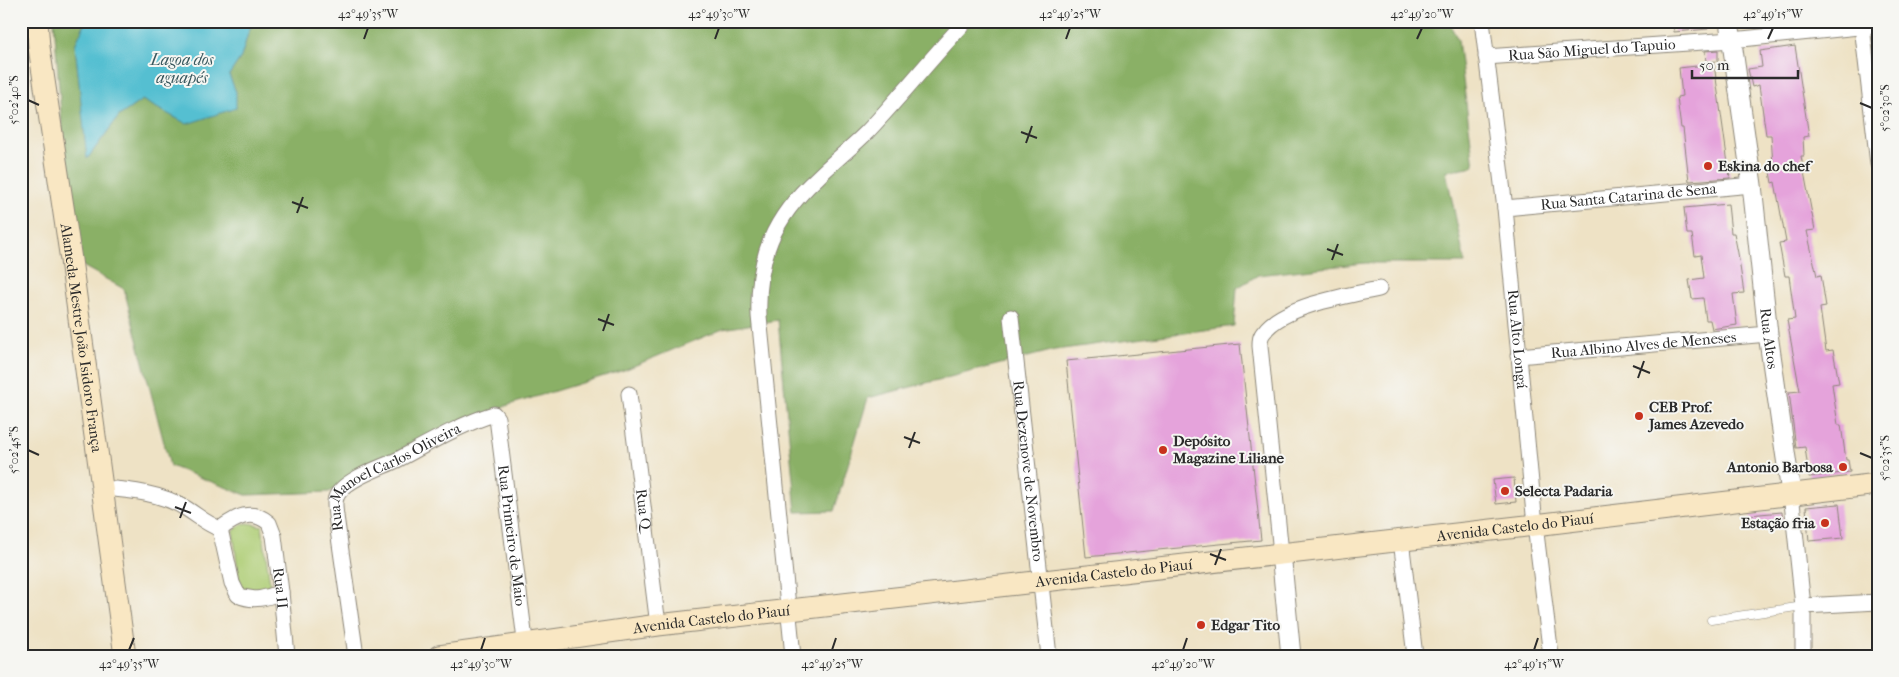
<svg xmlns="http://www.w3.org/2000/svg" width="1899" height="677" viewBox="0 0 1899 677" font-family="'IM FELL French Canon',serif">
<rect width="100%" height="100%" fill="#f6f6f2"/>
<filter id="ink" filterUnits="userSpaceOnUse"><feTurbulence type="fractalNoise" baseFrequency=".02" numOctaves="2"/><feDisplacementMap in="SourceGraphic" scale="10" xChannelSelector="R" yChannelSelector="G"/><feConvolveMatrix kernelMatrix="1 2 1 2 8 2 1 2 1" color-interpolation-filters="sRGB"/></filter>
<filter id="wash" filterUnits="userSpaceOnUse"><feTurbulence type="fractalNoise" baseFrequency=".0096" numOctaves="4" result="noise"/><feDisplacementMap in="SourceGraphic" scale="20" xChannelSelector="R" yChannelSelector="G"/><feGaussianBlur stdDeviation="1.12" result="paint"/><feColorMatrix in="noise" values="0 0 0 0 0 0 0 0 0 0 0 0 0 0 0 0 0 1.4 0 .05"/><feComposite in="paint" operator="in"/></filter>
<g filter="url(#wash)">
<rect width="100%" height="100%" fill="#eee2c5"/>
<!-- green -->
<path fill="#aecd74" stroke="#6c7c50" d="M248,523L262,526L270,584C261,594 252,594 240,588L233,531L242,524Z"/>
<!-- forest -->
<path fill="#8ab066" stroke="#5a6e48" d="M54,21H86L75,45L88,158L119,116L142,100L187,123L236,92L229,75L241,57L249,30L255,21H1448L1458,40L1474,166L1446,171L1465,263H1365L1258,275L1237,288L1234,326L1055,350L868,398L834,511L796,512L778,320L723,329L624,370L499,408L329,492L246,495L170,466L124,289L72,260Z"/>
<!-- water -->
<path fill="#55bfd1" stroke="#40757e" d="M86,21H255L249,30L241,57L229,75L236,92V108L187,124L142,100L119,116L87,159L75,45Z"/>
<g id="blocks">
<!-- building -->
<path fill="#e5a3db" d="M1673,21H1708V29L1674,32Z
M1795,46L1809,136L1803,137L1804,156H1801L1815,230L1807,231L1817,276L1821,275L1826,307L1820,308L1826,351L1833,350L1839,383L1832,384L1838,425H1841L1846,460H1848L1850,472L1809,477L1805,447L1796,448L1789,392L1800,391L1787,320L1795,319L1789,276H1785L1779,243L1786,242L1775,182L1772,183L1769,166L1773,165L1771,135H1766L1759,85L1752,87L1748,69L1762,67L1760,51Z
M1718,50V61L1706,62L1705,51Z
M1714,64L1730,178L1689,181L1683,128H1681L1678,106L1677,97L1682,96L1679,68Z
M1728,204L1731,233H1734L1738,253L1744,293L1733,294L1737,325L1712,329L1710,320H1706L1703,298L1692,299L1689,280L1704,278L1701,255L1695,256L1692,234H1687L1684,208Z
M1240,344L1261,540L1086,557L1066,361Z
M1514,478L1516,502L1496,504L1493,480Z
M1839,504L1843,538L1809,541L1806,507Z
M1782,512L1783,525L1754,528L1749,515Z"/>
</g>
</g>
<g filter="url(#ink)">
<use href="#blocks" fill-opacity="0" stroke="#8c8678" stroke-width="1"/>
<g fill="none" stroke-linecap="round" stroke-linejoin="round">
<defs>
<path id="service" d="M1711,620L1803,606"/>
<g id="minor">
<path id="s1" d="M1482,21L1505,208L1535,525L1551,656"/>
<path d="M1862,26L1878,164"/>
<path id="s2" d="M1486,57L1732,40L1878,25"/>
<path id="s3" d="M1505,208L1752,185"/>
<path id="s4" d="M1011,317L1049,656"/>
<path id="s5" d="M1518,356L1768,334"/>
<path id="s6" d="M629,394L658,625"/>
<path d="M101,488C130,490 162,493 187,509C201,518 205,523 220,529"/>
<path d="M1791,493L1803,606V656"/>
<path id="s7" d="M220,529C236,517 252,508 269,523L274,536L281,592L287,656"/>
<path d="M220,529L232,583L238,595C253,602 267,598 281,592"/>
<path d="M1401,540L1415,656"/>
<path d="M1281,553L1260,346C1260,341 1260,336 1264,332C1282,306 1349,295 1379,289"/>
<path d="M1803,606L1878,602"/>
<path id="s8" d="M356,656L336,516C335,507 333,498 340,491C352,477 380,468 397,460C427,444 461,424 494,414L497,418L527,656"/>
<path d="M793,656L759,316C757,257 773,218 817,178C833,162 851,148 867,132C901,96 932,57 966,21"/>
</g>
<g id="tertiary">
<path id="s9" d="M1729,21L1752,185L1768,334L1791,493"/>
<path d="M1281,553L1291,656"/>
</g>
<g id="secondary">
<path id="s10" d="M37,21L39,47L71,260L125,656"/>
<path id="s11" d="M439,656L658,625L1535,525L1878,484"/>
</g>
</defs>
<!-- service casing -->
<use href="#service" stroke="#8c8678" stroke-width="9"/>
<!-- minor casing -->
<use href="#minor" stroke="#8c8678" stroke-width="17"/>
<!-- tertiary casing -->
<use href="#tertiary" stroke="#8c8678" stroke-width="21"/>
<!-- secondary casing -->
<use href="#secondary" stroke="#8c8678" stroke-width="23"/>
<!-- service -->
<use href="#service" stroke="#fff" stroke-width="8"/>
<!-- minor -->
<use href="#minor" stroke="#fff" stroke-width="15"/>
<!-- tertiary -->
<use href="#tertiary" stroke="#fff" stroke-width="19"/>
<!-- secondary -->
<use href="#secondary" stroke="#f9e7c3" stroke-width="21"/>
</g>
</g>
<!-- ticks -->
<path fill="none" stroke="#2b2b2b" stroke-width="2" d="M364,39L368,28M715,39L719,28M1066,39L1070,28M1417,39L1422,28M1768,39L1773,28M28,100L39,105M1860,103L1872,108M1021,132L1037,138M1026,143L1032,126M292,202L308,208M297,213L303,197M1327,249L1343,255M1332,260L1338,244M598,319L614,325M603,331L609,314M1633,366L1650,373M1638,378L1644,361M904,437L920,443M909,448L915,432M28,450L39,455M1860,453L1872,458M175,507L191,513M180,518L186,502M1210,554L1226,560M1215,565L1221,549M129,650L134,638M481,650L485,638M832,650L836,638M1183,650L1187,638M1534,650L1538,638"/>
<!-- markers -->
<g fill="#c8321e" stroke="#f6f6f2" stroke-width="2">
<circle cx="1708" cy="166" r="5"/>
<circle cx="1639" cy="416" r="5"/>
<circle cx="1163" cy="450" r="5"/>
<circle cx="1843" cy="467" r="5"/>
<circle cx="1505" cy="491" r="5"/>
<circle cx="1825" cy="523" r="5"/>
<circle cx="1201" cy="625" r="5"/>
</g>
<g text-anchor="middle" stroke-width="4" stroke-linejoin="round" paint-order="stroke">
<!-- street labels -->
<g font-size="15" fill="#2b2b2b" stroke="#f6f6f2">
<text dy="5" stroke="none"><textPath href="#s2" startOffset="106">Rua São Miguel do Tapuio</textPath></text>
<text dy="5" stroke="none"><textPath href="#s3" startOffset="124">Rua Santa Catarina de Sena</textPath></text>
<text dy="5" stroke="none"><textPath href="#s10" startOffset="320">Alameda Mestre João Isidoro França</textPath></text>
<text dy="5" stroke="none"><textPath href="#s1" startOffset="320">Rua Alto Longá</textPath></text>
<text dy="5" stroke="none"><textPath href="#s9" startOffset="320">Rua Altos</textPath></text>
<text dy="5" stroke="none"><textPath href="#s5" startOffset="126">Rua Albino Alves de Meneses</textPath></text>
<text dy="5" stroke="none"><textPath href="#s4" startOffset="155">Rua Dezenove de Novembro</textPath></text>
<text dy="5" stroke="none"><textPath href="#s8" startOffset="215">Rua Manoel Carlos Oliveira</textPath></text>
<text dy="5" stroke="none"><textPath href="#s6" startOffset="116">Rua Q</textPath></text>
<text dy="5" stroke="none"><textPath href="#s11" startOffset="1084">Avenida Castelo do Piauí</textPath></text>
<text dy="5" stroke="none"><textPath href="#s8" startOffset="464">Rua Primeiro de Maio</textPath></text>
<text dy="5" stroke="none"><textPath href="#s11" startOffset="680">Avenida Castelo do Piauí</textPath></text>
<text dy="5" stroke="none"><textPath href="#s7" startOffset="121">Rua II</textPath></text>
<text dy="5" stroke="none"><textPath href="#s11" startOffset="275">Avenida Castelo do Piauí</textPath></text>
</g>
<!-- poi labels -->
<g font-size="15" font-weight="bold" fill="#2b2b2b" stroke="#f6f6f2" text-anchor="start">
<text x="1718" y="171">Eskina do chef</text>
<text x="1649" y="412">CEB Prof.<tspan x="1649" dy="17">James Azevedo</tspan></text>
<text x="1173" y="446">Depósito<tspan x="1173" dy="17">Magazine Liliane</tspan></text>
<text x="1833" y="472" text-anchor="end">Antonio Barbosa</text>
<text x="1515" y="496">Selecta Padaria</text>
<text x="1815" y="528" text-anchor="end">Estação fria</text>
<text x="1211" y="630">Edgar Tito</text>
</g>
<!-- water labels -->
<g font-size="16" font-style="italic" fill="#38575d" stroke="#f6f6f2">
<text x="182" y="65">Lagoa dos<tspan x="182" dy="18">aguapés</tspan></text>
</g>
</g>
<!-- margin -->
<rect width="1899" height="677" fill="none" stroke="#f6f6f2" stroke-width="55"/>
<!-- scale -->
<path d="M1692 70v8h106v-8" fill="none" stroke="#2b2b2b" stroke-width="2.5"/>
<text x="1699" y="70" font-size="15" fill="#2b2b2b" stroke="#f6f6f2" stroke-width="4" paint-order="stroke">50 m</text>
<rect x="28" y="28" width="1844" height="622" fill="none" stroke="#2b2b2b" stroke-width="2"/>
<g font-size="12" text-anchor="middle" fill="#2b2b2b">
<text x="368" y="18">42°49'35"W</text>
<text x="719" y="18">42°49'30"W</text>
<text x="1070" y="18">42°49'25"W</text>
<text x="1422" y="18">42°49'20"W</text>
<text x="1773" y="18">42°49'15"W</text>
<text transform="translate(14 100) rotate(-90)" y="4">5°02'40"S</text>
<text transform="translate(1885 108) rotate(-90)" y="4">5°02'30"S</text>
<text transform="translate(14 450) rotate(-90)" y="4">5°02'45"S</text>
<text transform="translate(1885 458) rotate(-90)" y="4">5°02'35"S</text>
<text x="129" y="668">42°49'35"W</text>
<text x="481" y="668">42°49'30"W</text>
<text x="832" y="668">42°49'25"W</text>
<text x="1183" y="668">42°49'20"W</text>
<text x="1534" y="668">42°49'15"W</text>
</g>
</svg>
